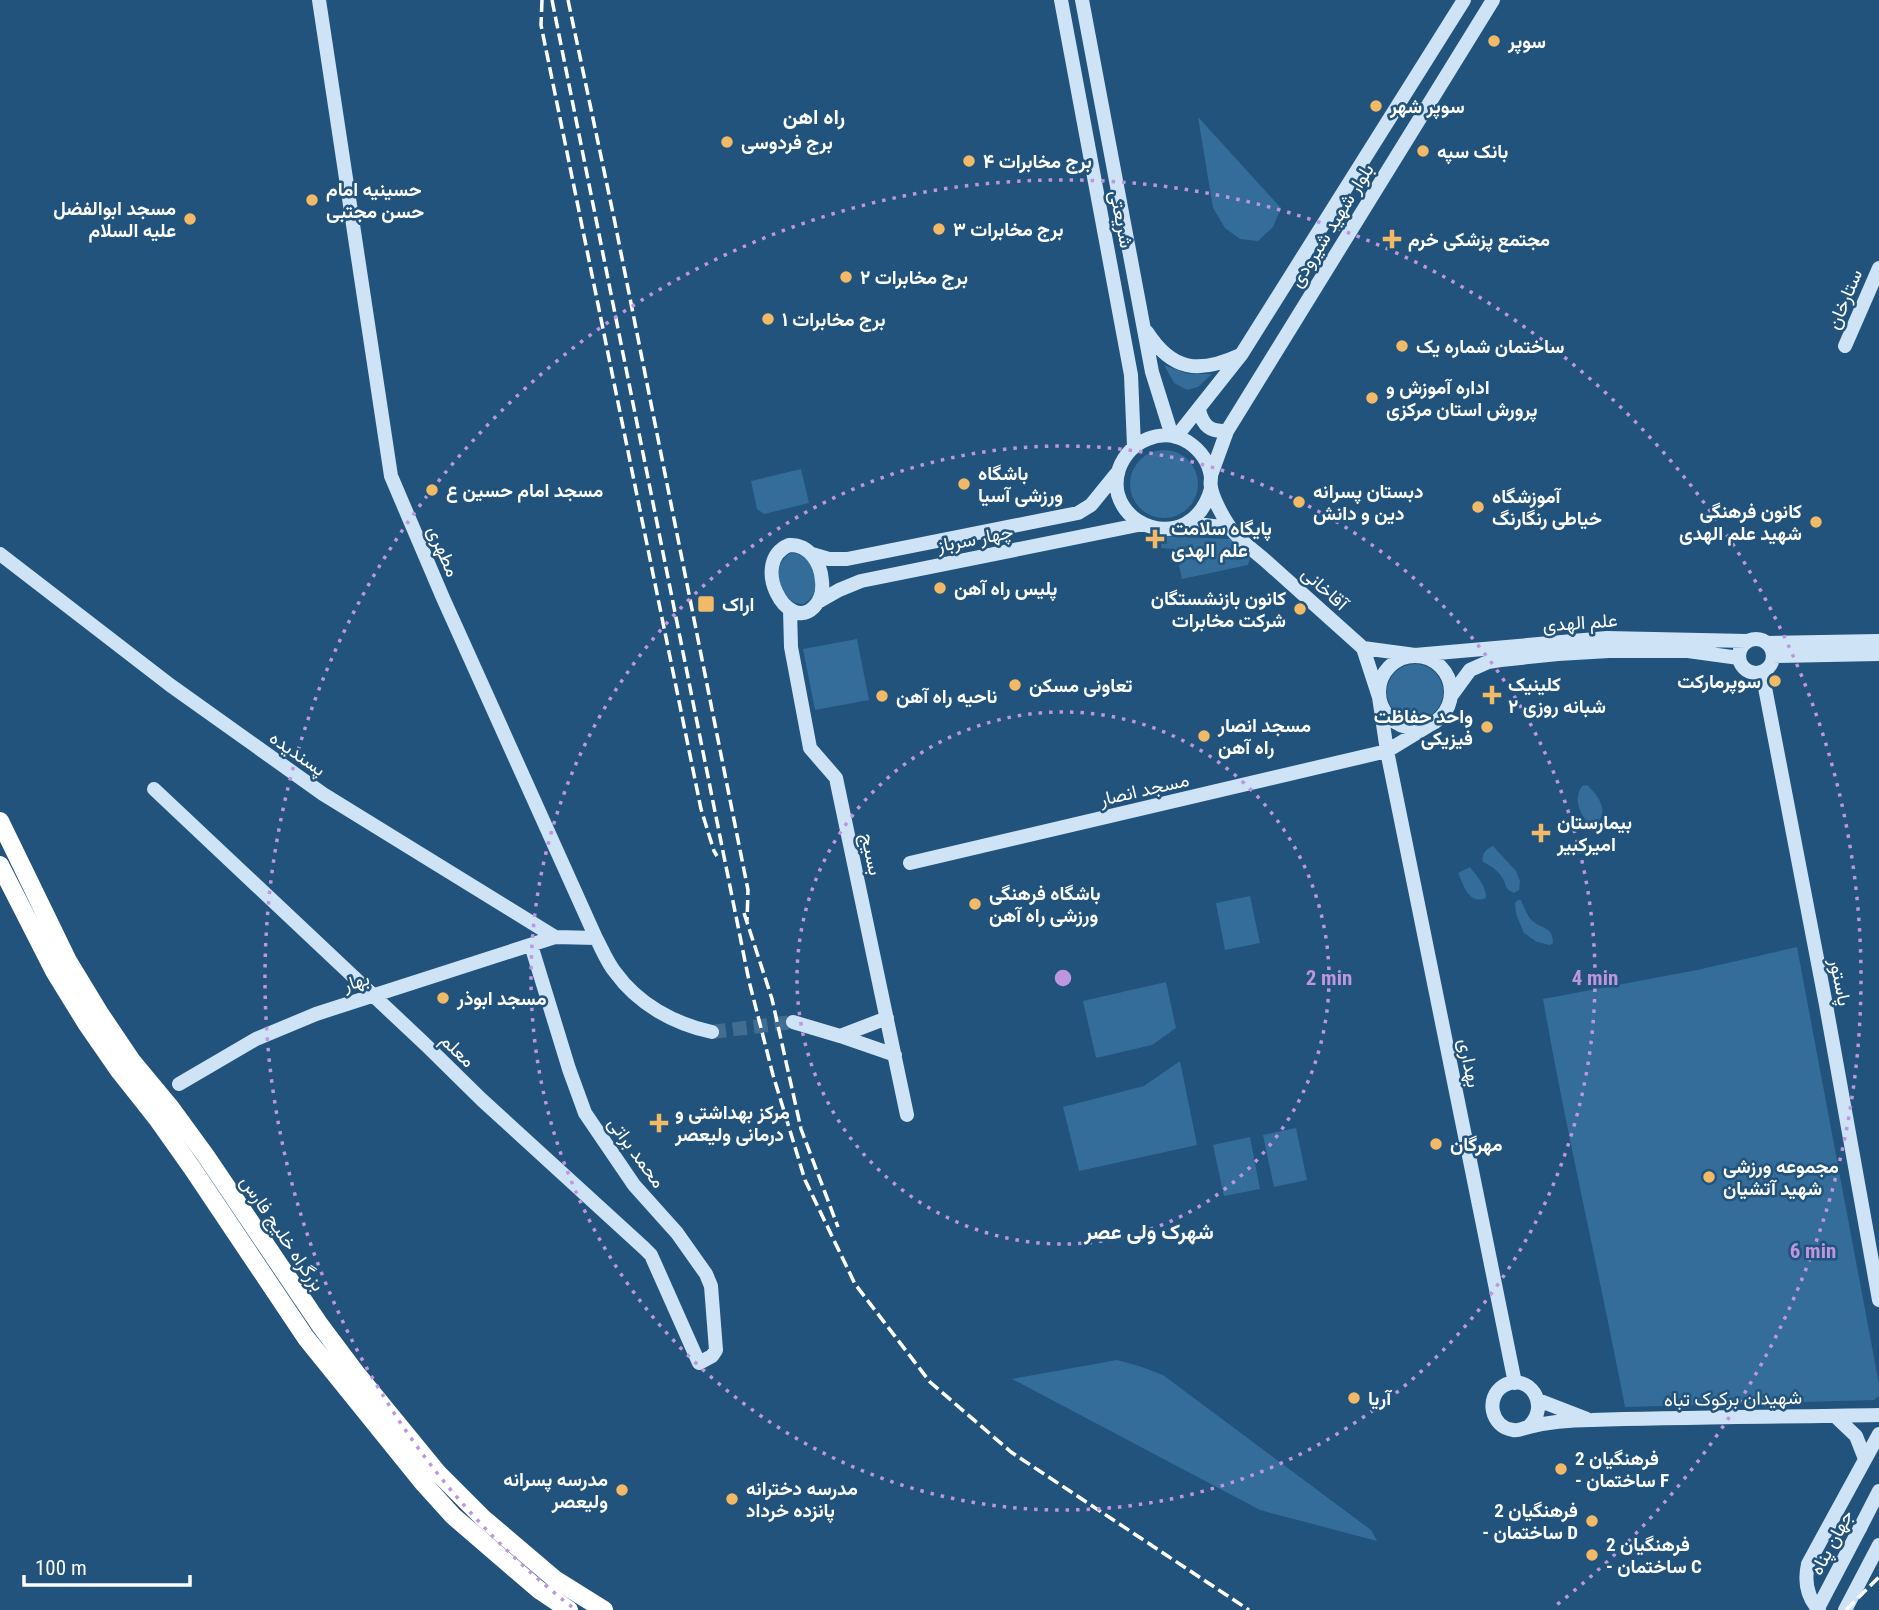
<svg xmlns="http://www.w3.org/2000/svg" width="1879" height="1610" viewBox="0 0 1879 1610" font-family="'Roboto Condensed',Vazirmatn,sans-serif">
<rect width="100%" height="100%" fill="#21537c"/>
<!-- green -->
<path fill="#346d9a" d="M1198,117L1281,208L1273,227L1258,241L1240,239L1225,228L1213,208Z
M1164,365L1188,374H1212L1198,387L1187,390L1174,383Z
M1130 484a34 34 0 1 1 68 0a34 34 0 1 1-68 0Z
M801,469L809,503L764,514L757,509L751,481Z
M1162,536L1230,539L1250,558L1248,565L1182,579L1175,549L1161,548Z
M791,553C816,553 826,593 803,604C779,604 769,564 791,553Z
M857,639L869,700L815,710L803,649Z
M1387 692a28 28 0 1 1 56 0a28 28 0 1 1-56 0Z
M1587,785C1601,799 1611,813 1592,828C1581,815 1572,802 1582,786Z
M1493,846L1516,871L1520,881L1519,890L1514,893C1505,889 1507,887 1503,879C1499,871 1491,866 1483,862C1481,854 1486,849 1493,846Z
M1470,867C1477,877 1486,885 1486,898C1469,905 1464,886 1458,873Z
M1250,896L1260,943L1225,950L1216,903Z
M1518,900H1521C1523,905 1526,912 1529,917C1538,930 1553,924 1553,943L1550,945L1537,942L1524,933L1516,914L1515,903Z
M1797,947L1879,1384V1396L1874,1400L1625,1407C1599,1271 1567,1136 1543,999L1697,970Z
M1166,982L1176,1028L1152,1045L1096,1058L1083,1001Z
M1180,1061L1197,1145L1079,1171L1063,1107L1144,1086Z
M1296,1128L1307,1180L1274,1187L1263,1135Z
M1250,1137L1260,1189L1224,1196L1213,1145Z
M1117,1360L1139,1366L1163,1375L1371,1530L1377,1541L1260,1510L1012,1379Z"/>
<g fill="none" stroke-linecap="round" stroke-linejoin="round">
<!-- secondary-tunnel -->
<path stroke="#426d90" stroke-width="14" stroke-dasharray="14 7" stroke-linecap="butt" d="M712,1032L793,1022"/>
<!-- secondary -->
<path stroke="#cee3f5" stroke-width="14" d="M319,0L391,476L443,598L596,938C602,949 607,962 615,972C638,1004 674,1024 712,1032
M1061,0L1131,375L1134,446
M1082,0L1152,372L1172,436
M1147,332C1172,371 1199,374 1240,355
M1845,346L1879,268
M1199,410C1203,426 1210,432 1227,431
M1176,437L1241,355L1464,0
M1211,475L1227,431L1493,0
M1211,489C1191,560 1101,525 1119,469C1129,441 1162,426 1188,442C1200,450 1209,462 1211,477C1211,480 1210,484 1211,487C1212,497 1223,517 1229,526C1236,538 1256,552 1267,562C1299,591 1331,619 1363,648
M1188,523L1230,528
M789,545C809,544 821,563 822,581C823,590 821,600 814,607C787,634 749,562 789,545Z
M0,554L170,685L323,794L555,937L596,938
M812,554L829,559H847L1078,513L1091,505L1117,473
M818,602L839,590L861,581L1143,524
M790,609L791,647L810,748L836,778L907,1115
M1739 656a17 17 0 1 1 34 0a17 17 0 1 1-34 0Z
M1768,643L1879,641
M1363,648L1379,697L1387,751L1515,1383
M1363,648L1415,655L1607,638L1747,641
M1379 692a36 36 0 1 1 72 0a36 36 0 1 1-72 0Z
M1773,656L1879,654
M1762,672L1826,1005L1879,1300
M1451,696L1470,670L1488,662L1501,660L1558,654L1609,651H1688L1739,658
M154,789L427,1046L482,1100L644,1248L651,1255L699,1363L712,1356L716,1350L711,1286L706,1274L677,1233L634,1185L585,1113L569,1069L531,945
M910,863L1387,751L1428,726
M793,1022L840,1036L895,1055
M840,1036L887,1018
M179,1084L256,1039L316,1014L555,937
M1538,1400L1587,1419
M1835,1416L1856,1436L1865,1459
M1528,1427C1552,1406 1529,1371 1503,1386C1485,1398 1491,1427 1513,1430C1519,1431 1523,1428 1529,1427C1548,1422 1572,1420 1592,1420C1688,1417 1783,1417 1879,1415
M1860,1528L1879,1491
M1819,1610C1807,1597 1804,1582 1808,1564L1879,1434
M1845,1610L1879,1545"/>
<!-- highway -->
<path stroke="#fff" stroke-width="18" d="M0,821L68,961L99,1012L132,1061L171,1108L206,1156L320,1325L356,1373L437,1472L483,1518L556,1580L604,1610
M0,865L54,971L86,1023L120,1072L158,1120L192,1168L306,1338L424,1484L453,1516L539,1590L569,1610"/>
<!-- rail -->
<path stroke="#fff" stroke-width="3.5" stroke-dasharray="12 5" stroke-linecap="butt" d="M542,0L541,25L701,809L714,851L717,856
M552,0L749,981L773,1075L805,1180L855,1284L930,1382L1011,1452L1249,1610
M568,0L614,218L748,890L747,921
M744,913L772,999L801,1129L838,1227
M1846,1610L1879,1577"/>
<!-- secondary-bridge -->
<path stroke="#cee3f5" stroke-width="14" d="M1817,1610L1860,1528"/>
</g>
<!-- distance rings -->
<g fill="none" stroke="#bd96df" stroke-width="3.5" stroke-dasharray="3.5 7">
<circle cx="1063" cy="978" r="266"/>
<circle cx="1063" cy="978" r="532"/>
<path d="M572 1607A798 798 0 1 1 1554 1607"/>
</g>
<!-- markers -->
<g fill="#f2ba66" stroke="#21537c" stroke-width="2.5">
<circle cx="1494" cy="41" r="7"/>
<circle cx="1376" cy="106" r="7"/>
<circle cx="727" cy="142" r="7"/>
<circle cx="1423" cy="151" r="7"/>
<circle cx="969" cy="161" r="7"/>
<circle cx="312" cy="200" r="7"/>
<circle cx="190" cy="219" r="7"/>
<circle cx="939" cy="229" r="7"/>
<path d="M1388.5 228.5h7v7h7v7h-7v7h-7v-7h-7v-7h7z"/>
<circle cx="846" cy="277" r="7"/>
<circle cx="768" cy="319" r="7"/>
<circle cx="1402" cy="346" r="7"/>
<circle cx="1372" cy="398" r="7"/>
<circle cx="964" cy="484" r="7"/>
<circle cx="432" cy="490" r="7"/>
<circle cx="1299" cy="502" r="7"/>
<circle cx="1478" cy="507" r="7"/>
<circle cx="1816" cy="522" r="7"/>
<path d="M1151.5 528.5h7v7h7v7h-7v7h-7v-7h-7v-7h7z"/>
<circle cx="940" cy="588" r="7"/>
<rect x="697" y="595" width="18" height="18" rx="3.5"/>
<circle cx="1300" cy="609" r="7"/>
<circle cx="1775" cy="681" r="7"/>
<circle cx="1015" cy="685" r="7"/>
<path d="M1488.5 684.5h7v7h7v7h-7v7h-7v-7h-7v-7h7z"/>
<circle cx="882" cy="696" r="7"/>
<circle cx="1487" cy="727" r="7"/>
<circle cx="1204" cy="736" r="7"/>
<path d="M1537.5 822.5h7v7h7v7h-7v7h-7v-7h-7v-7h7z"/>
<circle cx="975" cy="904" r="7"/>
<circle cx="443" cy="998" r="7"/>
<path d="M655.5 1112.5h7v7h7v7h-7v7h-7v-7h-7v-7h7z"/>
<circle cx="1436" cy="1144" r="7"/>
<circle cx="1709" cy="1177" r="7"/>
<circle cx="1354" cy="1398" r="7"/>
<circle cx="1561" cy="1469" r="7"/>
<circle cx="622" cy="1490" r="7"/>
<circle cx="732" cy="1499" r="7"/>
<circle cx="1592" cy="1521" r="7"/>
<circle cx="1592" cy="1555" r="7"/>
</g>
<g text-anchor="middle" stroke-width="5" stroke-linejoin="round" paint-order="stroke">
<!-- poi labels -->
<g font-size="19" font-weight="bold" fill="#fff" stroke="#21537c" text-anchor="start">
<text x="1508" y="48">سوپر</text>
<text x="1390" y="113">سوپر شهر</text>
<text x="741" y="149">برج فردوسی</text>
<text x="1437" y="158">بانک سپه</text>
<text x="983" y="168">برج مخابرات ۴</text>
<text x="326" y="196">حسینیه امام<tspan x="326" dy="22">حسن مجتبی</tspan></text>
<text x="176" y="215" text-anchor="end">مسجد ابوالفضل<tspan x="176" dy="22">علیه السلام</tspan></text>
<text x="953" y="236">برج مخابرات ۳</text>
<text x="1408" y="246">مجتمع پزشکی خرم</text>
<text x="860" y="284">برج مخابرات ۲</text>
<text x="782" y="326">برج مخابرات ۱</text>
<text x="1416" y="353">ساختمان شماره یک</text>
<text x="1386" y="394">اداره آموزش و<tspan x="1386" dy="22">پرورش استان مرکزی</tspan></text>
<text x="978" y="480">باشگاه<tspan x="978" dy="22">ورزشی آسیا</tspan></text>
<text x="446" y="497">مسجد امام حسین ع</text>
<text x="1313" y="498">دبستان پسرانه<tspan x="1313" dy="22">دین و دانش</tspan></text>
<text x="1492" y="503">آموزشگاه<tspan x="1492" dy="22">خیاطی رنگارنگ</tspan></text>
<text x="1802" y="518" text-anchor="end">کانون فرهنگی<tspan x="1802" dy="22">شهید علم الهدی</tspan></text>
<text x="1171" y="535">پایگاه سلامت<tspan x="1171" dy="22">علم الهدی</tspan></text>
<text x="954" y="595">پلیس راه آهن</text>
<text x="1286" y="605" text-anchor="end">کانون بازنشستگان<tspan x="1286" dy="22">شرکت مخابرات</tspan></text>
<text x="722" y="611">اراک</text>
<text x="1761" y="688" text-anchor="end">سوپرمارکت</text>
<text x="1508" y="691">کلینیک<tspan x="1508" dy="22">شبانه روزی ۲</tspan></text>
<text x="1029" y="692">تعاونی مسکن</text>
<text x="896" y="703">ناحیه راه آهن</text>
<text x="1473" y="723" text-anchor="end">واحد حفاظت<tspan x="1473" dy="22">فیزیکی</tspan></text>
<text x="1218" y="732">مسجد انصار<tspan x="1218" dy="22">راه آهن</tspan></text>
<text x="1557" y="829">بیمارستان<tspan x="1557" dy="22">امیرکبیر</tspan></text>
<text x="989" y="900">باشگاه فرهنگی<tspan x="989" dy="22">ورزشی راه آهن</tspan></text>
<text x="457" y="1005">مسجد ابوذر</text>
<text x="675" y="1119">مرکز بهداشتی و<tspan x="675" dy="22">درمانی ولیعصر</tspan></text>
<text x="1450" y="1151">مهرگان</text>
<text x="1723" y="1173">مجموعه ورزشی<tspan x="1723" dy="22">شهید آتشیان</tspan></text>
<text x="1368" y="1405">آریا</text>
<text x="1575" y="1465">فرهنگیان 2<tspan x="1575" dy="22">- ساختمان F</tspan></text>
<text x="608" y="1486" text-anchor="end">مدرسه پسرانه<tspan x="608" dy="22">ولیعصر</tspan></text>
<text x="746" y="1495">مدرسه دخترانه<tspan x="746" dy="22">پانزده خرداد</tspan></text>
<text x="1578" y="1517" text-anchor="end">فرهنگیان 2<tspan x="1578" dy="22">- ساختمان D</tspan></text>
<text x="1606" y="1551">فرهنگیان 2<tspan x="1606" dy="22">- ساختمان C</tspan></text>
</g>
<!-- street labels -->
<g font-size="19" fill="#fff" stroke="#21537c">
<text transform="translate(1122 219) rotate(79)" y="7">شریعتی</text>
<text transform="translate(1331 225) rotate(-58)" y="7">بلوار شهید شیرودی</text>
<text transform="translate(1844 299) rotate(-67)" y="7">ستارخان</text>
<text transform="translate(975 538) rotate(-11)" y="7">چهار سرباز</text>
<text transform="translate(444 551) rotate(67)" y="7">مطهری</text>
<text transform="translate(1325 588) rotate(42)" y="7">آقاخانی</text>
<text transform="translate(1580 622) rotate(-4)" y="7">علم الهدی</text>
<text transform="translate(298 753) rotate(35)" y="7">پسندیده</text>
<text transform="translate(1144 789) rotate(-13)" y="7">مسجد انصار</text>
<text transform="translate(872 854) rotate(78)" y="7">بسیج</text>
<text transform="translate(356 981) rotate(-17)" y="7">بهار</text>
<text transform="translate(1841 982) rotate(79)" y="7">پاستور</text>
<text transform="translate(458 1050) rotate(44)" y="7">معلم</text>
<text transform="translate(1470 1063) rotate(79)" y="7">بهداری</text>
<text transform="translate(637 1152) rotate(54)" y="7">محمد براتی</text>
<text transform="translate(283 1233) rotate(56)" y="7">بزرگراه خلیج فارس</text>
<text transform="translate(1733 1398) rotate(-1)" y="7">شهیدان برکوک تباه</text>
<text transform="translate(1831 1542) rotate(-62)" y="7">جهان پناه</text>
</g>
<!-- neighbourhood labels -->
<g font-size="21" font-weight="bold" fill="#fff" stroke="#21537c">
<text x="814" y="124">راه اهن</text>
<text x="1149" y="1239">شهرک ولی عصر</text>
</g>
</g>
<circle cx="1063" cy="978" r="10" fill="#bd96df" stroke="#21537c" stroke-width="3.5"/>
<g font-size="21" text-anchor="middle" font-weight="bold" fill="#bd96df" stroke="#21537c" stroke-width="5" stroke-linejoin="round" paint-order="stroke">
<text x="1329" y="985">2 min</text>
<text x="1595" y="985">4 min</text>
<text x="1813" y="1258">6 min</text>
</g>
<!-- scale -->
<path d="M24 1575v10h166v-10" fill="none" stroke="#ffffff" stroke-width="3.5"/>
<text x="35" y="1575" font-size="21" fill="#ffffff" stroke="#21537c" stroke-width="5" paint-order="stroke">100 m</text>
</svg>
